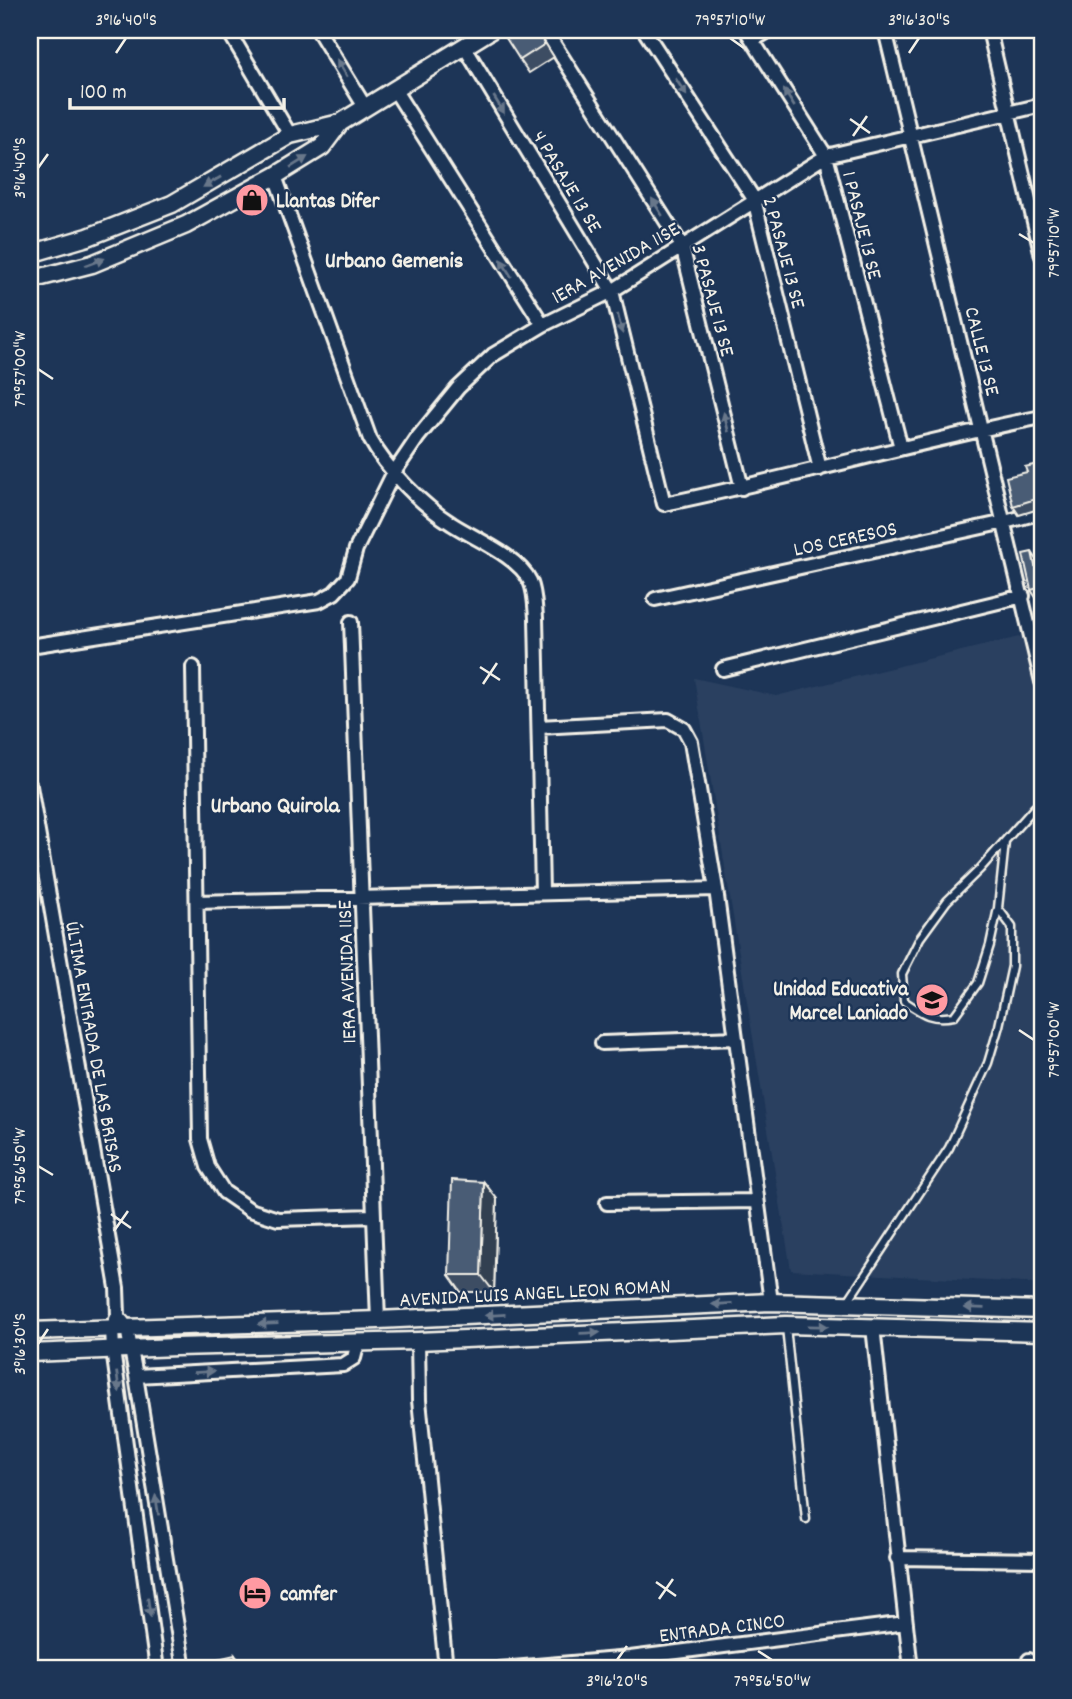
<svg xmlns="http://www.w3.org/2000/svg" width="1072" height="1699" viewBox="0 0 1072 1699" font-family="Dekko,sans-serif">
<rect width="100%" height="100%" fill="#1d3557"/>
<filter id="ink" filterUnits="userSpaceOnUse"><feTurbulence type="fractalNoise" baseFrequency=".0143" numOctaves="2"/><feDisplacementMap in="SourceGraphic" scale="14" xChannelSelector="R" yChannelSelector="G"/><feConvolveMatrix kernelMatrix="1 2 1 2 8 2 1 2 1" color-interpolation-filters="sRGB"/></filter>
<g filter="url(#ink)">
<!-- built -->
<path fill="#2a4060" d="M1023,636L1042,713V1284L791,1270L694,678L776,696Z"/>
<g fill="none" stroke-linecap="round" stroke-linejoin="round">
<defs>
<path id="service" d="M998,908L990,945L978,983L954,1016C931,1020 923,1014 904,1001L902,974L920,938L947,901L980,869L1035,807L1042,803
M848,1301L949,1148L988,1063L999,1026L1012,966V927L998,908L1005,842
M786,1327L806,1519"/>
<path id="minor" d="M228,30L290,135
M318,30L365,107
M545,30L682,246L742,488
M644,30L754,199L820,469
M746,30L826,156L901,448
M885,30L1042,682
M989,30L1042,256
M753,40L770,30
M464,46L612,291L664,504C791,478 915,442 1042,417
M394,89L543,325
M275,176L370,439C386,469 423,506 452,524C475,539 518,556 530,581C535,591 535,607 536,618L542,892
M655,599L1005,522L1042,512
M351,622L378,1320
M30,646L319,601L334,593L348,578L356,549L393,474L418,437L458,388L493,355L543,325L612,291L826,156L1042,105
M193,667L200,1139L208,1167L224,1192L250,1210L278,1219L373,1216
M723,669L1023,596
M539,727L668,720L684,729L691,742L716,889L771,1302
M30,786L117,1288L118,1315L112,1328L113,1350L157,1669
M197,902L716,889
M602,1043L736,1038
M607,1203L757,1201
M122,1321L127,1328L136,1376L184,1669
M873,1327L911,1669
M418,1341L419,1400L446,1669
M136,1376L343,1365L354,1358L358,1342
M897,1558L1042,1560
M500,1669L630,1658L906,1623
M1028,1669L1029,1660"/>
<path id="secondary" d="M30,254L88,237L172,204L290,135L340,123L491,30
M30,280L92,264L186,225L275,176L322,147L340,123
M30,1331L378,1320L771,1302L1042,1310
M30,1353L176,1347L418,1341L786,1325L1042,1332"/>
</defs>
<!-- service casing -->
<use href="#service" stroke="#f4f1e8" stroke-width="11"/>
<!-- minor casing -->
<use href="#minor" stroke="#f4f1e8" stroke-width="18"/>
<!-- secondary casing -->
<use href="#secondary" stroke="#f4f1e8" stroke-width="21"/>
<!-- service -->
<use href="#service" stroke="#1d3557" stroke-width="6"/>
<!-- minor -->
<use href="#minor" stroke="#1d3557" stroke-width="12"/>
<!-- secondary -->
<use href="#secondary" stroke="#1d3557" stroke-width="16"/>
</g>
<!-- wall -->
<path fill="#3e4e64" stroke="#f4f1e8" stroke-width="2" d="M506,30H537L554,57L529,73L520,60Z
M1042,463V508L1019,515L1013,506L1027,472Z
M1038,561L1039,565L1042,564V597L1037,599L1031,590Z
M484,1182L497,1199L494,1292H461L449,1275Z"/>
<!-- shaded-wall -->
<path fill="#324051" stroke="#f4f1e8" stroke-width="2" d="M1032,552L1038,561L1042,575L1035,566Z
M484,1182L497,1199L494,1292L481,1275Z
M235,1655L242,1664V1669H237Z"/>
<!-- building -->
<path fill="#485b74" stroke="#f4f1e8" stroke-width="2" d="M506,30H536L545,44L520,60L502,32Z
M1042,463V497L1013,506L1006,477L1027,472L1025,467Z
M1039,513H1042V528Z
M1032,552L1035,566L1042,564V587L1031,590L1023,554Z
M452,1180L484,1182L481,1275H449Z
M235,1655L237,1669H202L200,1663Z"/>
<!-- one-way arrows -->
<defs><path id="oneway-solid" d="M-6-.8H1V-3.2L6.5 0L1 3.2V.8H-6Z" transform="scale(1.75)"/></defs>
<g fill="#68778a">
<use href="#oneway-solid" transform="translate(342 68) rotate(-121)"/>
<use href="#oneway-solid" transform="translate(681 87) rotate(57)"/>
<use href="#oneway-solid" transform="translate(789 98) rotate(-122)"/>
<use href="#oneway-solid" transform="translate(499 105) rotate(59)"/>
<use href="#oneway-solid" transform="translate(299 162) rotate(-32)"/>
<use href="#oneway-solid" transform="translate(212 182) rotate(150)"/>
<use href="#oneway-solid" transform="translate(657 207) rotate(-122)"/>
<use href="#oneway-solid" transform="translate(95 262) rotate(-20)"/>
<use href="#oneway-solid" transform="translate(506 268) rotate(-122)"/>
<use href="#oneway-solid" transform="translate(620 324) rotate(76)"/>
<use href="#oneway-solid" transform="translate(726 422) rotate(-104)"/>
<use href="#oneway-solid" transform="translate(722 1304) rotate(177)"/>
<use href="#oneway-solid" transform="translate(974 1308) rotate(-178)"/>
<use href="#oneway-solid" transform="translate(495 1315) rotate(177)"/>
<use href="#oneway-solid" transform="translate(268 1324) rotate(178)"/>
<use href="#oneway-solid" transform="translate(818 1326) rotate(1)"/>
<use href="#oneway-solid" transform="translate(590 1333) rotate(-2)"/>
<use href="#oneway-solid" transform="translate(204 1372) rotate(-3)"/>
<use href="#oneway-solid" transform="translate(118 1382) rotate(82)"/>
<use href="#oneway-solid" transform="translate(157 1505) rotate(-99)"/>
<use href="#oneway-solid" transform="translate(149 1607) rotate(82)"/>
</g>
</g>
<!-- ticks -->
<path fill="none" stroke="#f4f1e8" stroke-width="2.5" d="M730,38L744,48M116,53L126,38M909,53L919,38M850,119L870,133M853,136L867,116M38,168L48,154M1019,234L1034,243M38,369L53,379M480,667L500,680M483,684L497,663M1019,1030L1034,1040M38,1166L53,1175M111,1214L131,1228M114,1231L128,1211M38,1344L48,1329M656,1582L676,1596M659,1599L673,1579M758,1651L772,1660M617,1660L627,1646"/>
<!-- icons -->
<defs>
<symbol id="shop-disc" viewBox="-11 -11 22 22"><circle r="9.5" fill="#ff9aa2" stroke="#1d3557"/><path d="M-5-2.5h2.3a2.7 3.5 0 0 1 5.4 0H5L5.5 6h-11ZM-1.5-2.5h3a1.5 2.3 0 0 0-3 0Z" fill="#111"/></symbol>
<symbol id="school-disc" viewBox="-11 -11 22 22"><circle r="9.5" fill="#ff9aa2" stroke="#1d3557"/><path d="M0-5L7-2L0 1L-7-2ZM-4 1L0 2.5L4 1V4Q0 6-4 4Z" fill="#111"/></symbol>
<symbol id="hotel-disc" viewBox="-11 -11 22 22"><circle r="9.5" fill="#ff9aa2" stroke="#1d3557"/><path d="M-6-4.5h1.5V1H6V5H4.5V3h-9V5H-6ZM-4 0a1.8 1.8 0 1 1 3.6 0ZM.5 0V-2.5h3Q6-2.5 6 0Z" fill="#111"/></symbol>
</defs>
<g fill-rule="evenodd">
<use href="#shop-disc" x="233" y="181" width="38" height="38"/>
<use href="#school-disc" x="913" y="981" width="38" height="38"/>
<use href="#hotel-disc" x="236" y="1574" width="38" height="38"/>
</g>
<g text-anchor="middle" stroke-width="5" stroke-linejoin="round" paint-order="stroke">
<!-- street labels -->
<g font-size="21" fill="#f4f1e8" stroke="#1d3557">
<text transform="translate(568 181) rotate(59)" y="7">4 PASAJE 13 SE</text>
<text transform="translate(863 225) rotate(76)" y="7">1 PASAJE 13 SE</text>
<text transform="translate(785 252) rotate(75)" y="7">2 PASAJE 13 SE</text>
<text transform="translate(615 262) rotate(-30)" y="7">1ERA AVENIDA 11SE</text>
<text transform="translate(714 300) rotate(75)" y="7">3 PASAJE 13 SE</text>
<text transform="translate(983 351) rotate(76)" y="7">CALLE 13 SE</text>
<text transform="translate(845 538) rotate(-12)" y="7">LOS CERESOS</text>
<text transform="translate(346 972) rotate(-92)" y="7">1ERA AVENIDA 11SE</text>
<text transform="translate(95 1047) rotate(80)" y="7">ÚLTIMA ENTRADA DE LAS BRISAS</text>
<text transform="translate(535 1292) rotate(-3)" y="7">AVENIDA LUIS ANGEL LEON ROMAN</text>
<text transform="translate(722 1627) rotate(-7)" y="7">ENTRADA CINCO</text>
</g>
<!-- poi labels -->
<g font-size="21" font-weight="bold" fill="#f4f1e8" stroke="#1d3557" text-anchor="start">
<text x="276" y="207">Llantas Difer</text>
<text x="908" y="995" text-anchor="end">Unidad Educativa<tspan x="908" dy="24">Marcel Laniado</tspan></text>
<text x="280" y="1600">camfer</text>
</g>
<!-- neighbourhood labels -->
<g font-size="23" font-weight="bold" fill="#f4f1e8" stroke="#1d3557">
<text x="394" y="267">Urbano Gemenis</text>
<text x="275" y="812">Urbano Quirola</text>
</g>
</g>
<!-- margin -->
<rect width="1072" height="1699" fill="none" stroke="#1d3557" stroke-width="77"/>
<!-- scale -->
<path d="M70 98v10h214v-10" fill="none" stroke="#f4f1e8" stroke-width="3.5"/>
<text x="80" y="98" font-size="21" fill="#f4f1e8" stroke="#1d3557" stroke-width="5" paint-order="stroke">100 m</text>
<rect x="38" y="38" width="996" height="1622" fill="none" stroke="#f4f1e8" stroke-width="2.5"/>
<g font-size="18" text-anchor="middle" fill="#f4f1e8">
<text x="126" y="25">3°16'40"S</text>
<text x="730" y="25">79°57'10"W</text>
<text x="919" y="25">3°16'30"S</text>
<text transform="translate(19 168) rotate(-90)" y="6">3°16'40"S</text>
<text transform="translate(1053 243) rotate(-90)" y="6">79°57'10"W</text>
<text transform="translate(19 369) rotate(-90)" y="6">79°57'00"W</text>
<text transform="translate(1053 1040) rotate(-90)" y="6">79°57'00"W</text>
<text transform="translate(19 1166) rotate(-90)" y="6">79°56'50"W</text>
<text transform="translate(19 1344) rotate(-90)" y="6">3°16'30"S</text>
<text x="617" y="1686">3°16'20"S</text>
<text x="772" y="1686">79°56'50"W</text>
</g>
</svg>
